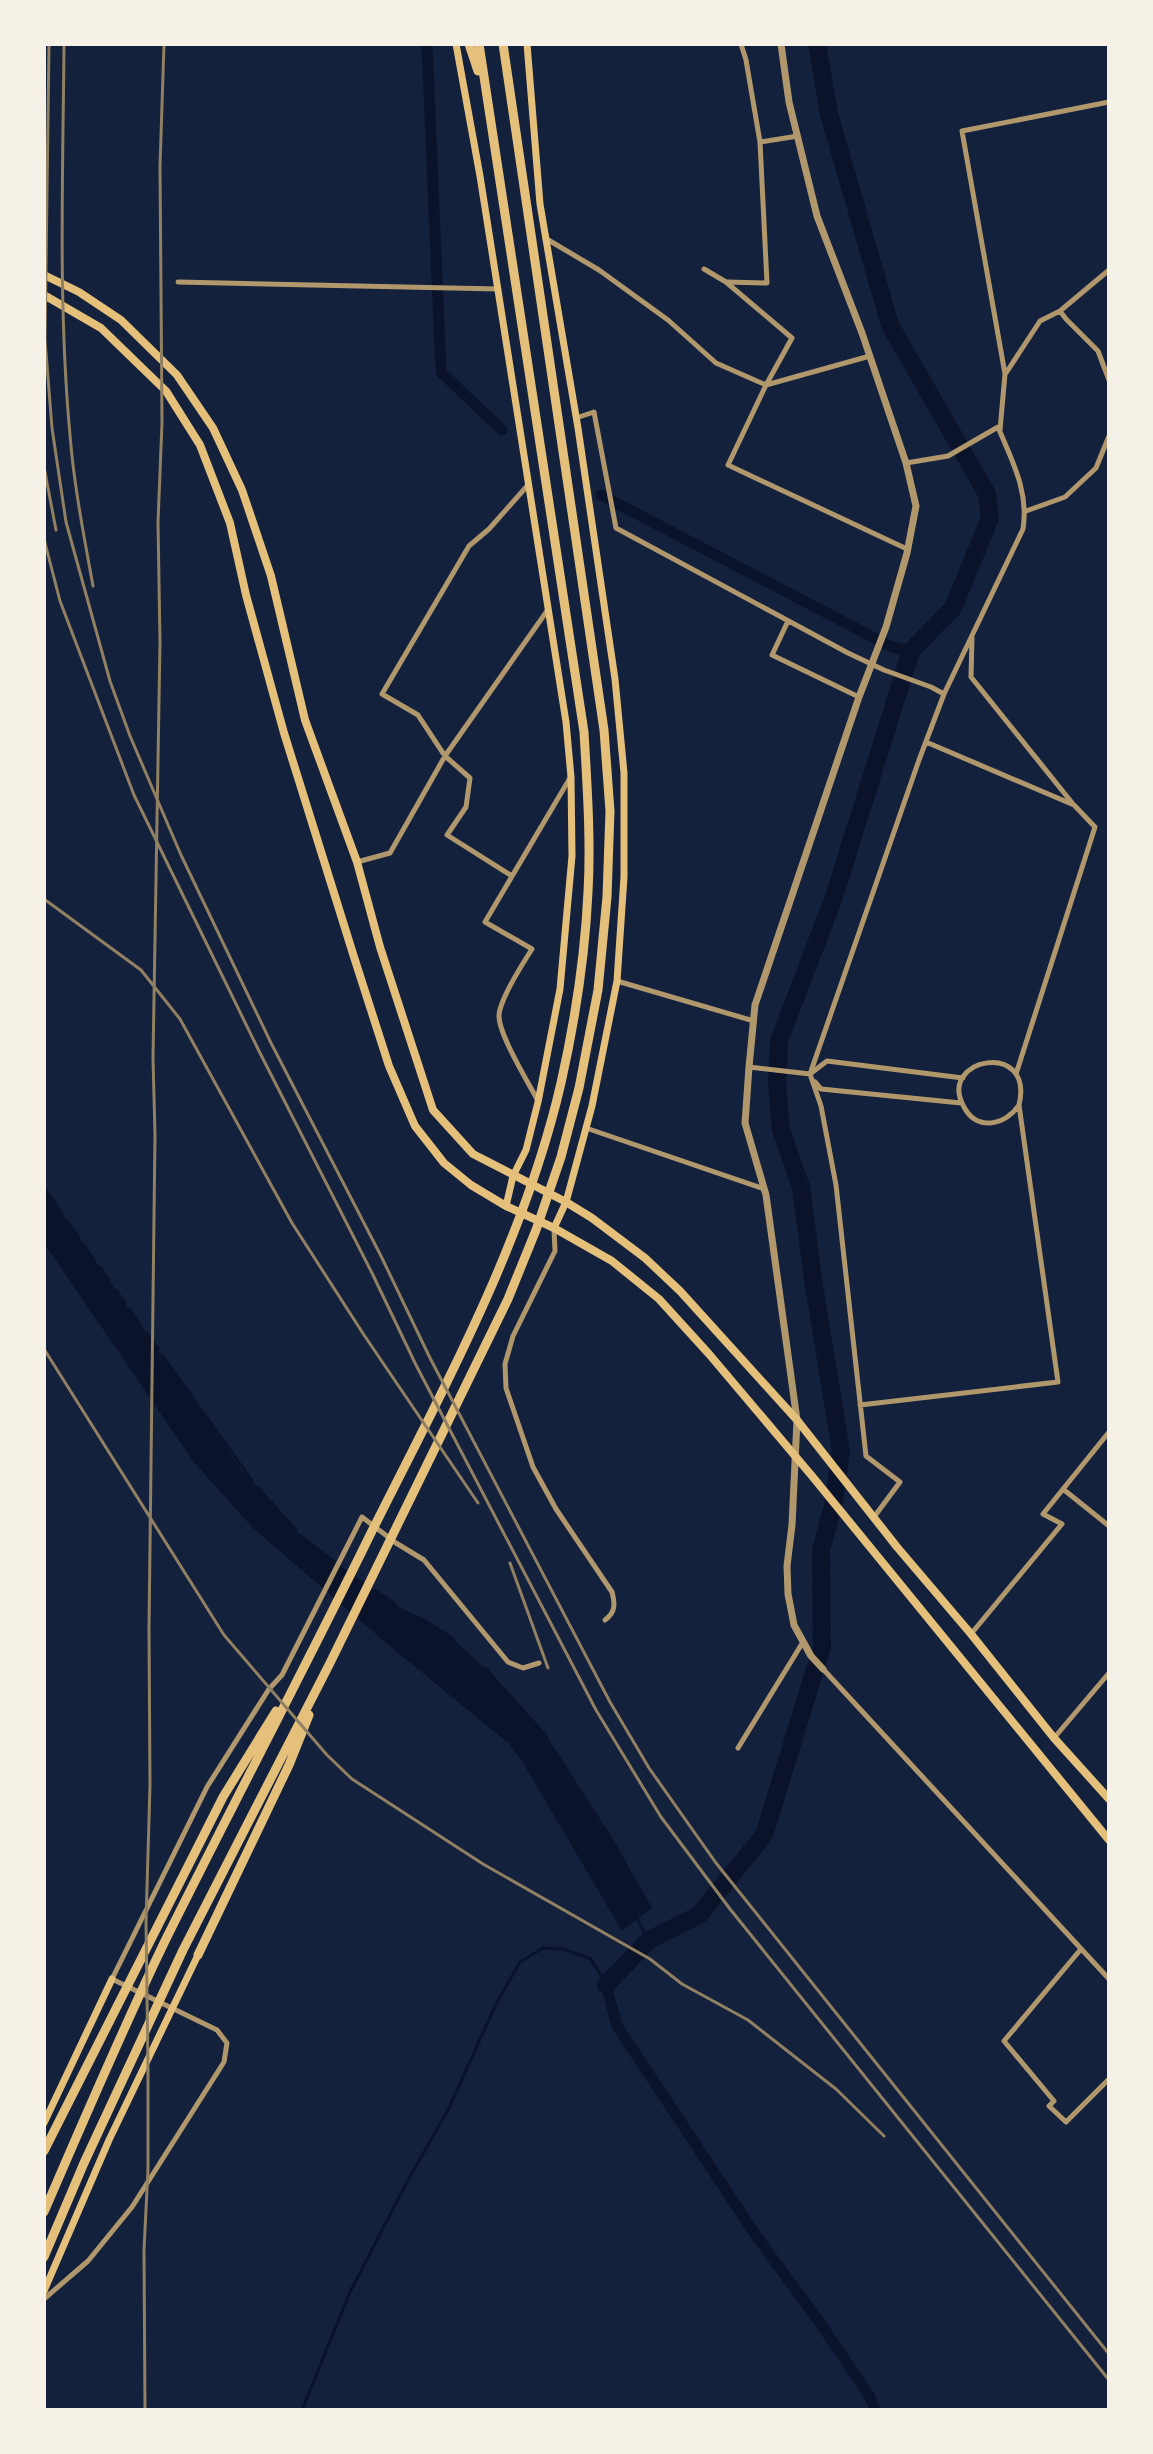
<svg xmlns="http://www.w3.org/2000/svg" width="1153" height="2454" viewBox="0 0 1153 2454" font-family="Ubuntu,sans-serif">
<rect width="100%" height="100%" fill="#14213d"/>
<!-- water -->
<path fill="#0b132b" d="M44,1188L243,1472L305,1540L391,1602L446,1632L496,1679L546,1735L613,1839L652,1908L622,1931L522,1761L508,1743L385,1642L252,1527L193,1461L44,1243Z"/>
<g fill="none" stroke-linecap="round" stroke-linejoin="round">
<!-- stream -->
<path stroke="#0b132b" stroke-width="3" d="M44,1188L63,1215
M67,1221L79,1238
M83,1244L95,1261
M100,1267L109,1280
M116,1290L125,1303
M130,1309L141,1326
M146,1332L158,1349
M162,1355L253,1482
M258,1488L296,1530
M301,1536L339,1565
M375,1590L395,1604
M419,1617L453,1639
M485,1668L547,1737
M637,1919L649,1940
M302,2410L350,2292L408,2180L449,2108L496,2004L520,1962L543,1948L563,1949L591,1959L606,1985"/>
<!-- canal -->
<path stroke="#0b132b" stroke-width="11" d="M427,44L441,372L502,430
M601,495L892,647L911,651
M606,1985L617,2026L757,2237L818,2320L870,2397L875,2410"/>
<!-- river -->
<path stroke="#0b132b" stroke-width="18" d="M606,1985L649,1940L699,1915L764,1835L822,1647L821,1550L833,1506L841,1452L813,1279L801,1187L781,1130L777,1082L779,1041L834,897L911,651L953,608L990,518L987,494L890,325L829,114L817,44"/>
<!-- minor -->
<path stroke="#b1986c" stroke-width="5" d="M741,44L746,60L760,142
M545,238L599,270L668,320L716,363L766,385L870,356
M704,269L726,282L792,338L766,385L728,465L907,549
M178,282L498,289
M727,282L767,283L760,142L798,136
M1060,311L1066,319L1098,351L1109,380
M1006,373L1040,321L1060,311L1109,270
M576,418L594,412L616,528L848,653L884,670L931,687L944,694
M1000,430L1005,374L962,131L1109,102
M1026,511L1065,497L1096,468L1109,436
M788,621L772,655L859,697
M972,638L971,677L1073,804
M926,742L1074,805L1095,827L1016,1074
M357,862L390,853L445,756L547,611
M512,876L447,835L466,807L470,778L445,756L418,715L382,694L469,546L489,529L528,485
M617,981L754,1021
M749,1067L810,1074L827,1061L963,1078
M815,1082L821,1089L961,1103
M538,1101C528,1082 499,1035 499,1016C499,1001 523,963 532,949L485,922L570,778
M586,1128L764,1189
M554,1229L555,1251L513,1336L505,1364L506,1388L533,1467L556,1509L612,1592C615,1603 616,1612 605,1620
M860,1405L1058,1382L1019,1105C1035,1039 936,1058 964,1107C977,1132 1006,1125 1019,1105
M1063,1489L1109,1526
M874,1517L900,1482L866,1456L836,1185L821,1106L810,1074L919,760L944,694L1023,529C1029,491 1012,461 998,427L948,456L906,463
M971,1634L1062,1524L1043,1514L1109,1432
M823,1669L1109,1979
M1054,1738L1109,1673
M738,1748L803,1642
M1081,1949L1004,2041L1054,2101L1049,2106L1066,2122L1109,2079
M44,2299L88,2261L132,2207L224,2062L227,2043L217,2030L112,1979L207,1787L269,1689L282,1675L362,1517L396,1543L424,1560L508,1662L523,1668L539,1663"/>
<!-- tertiary -->
<path stroke="#b1986c" stroke-width="7" d="M781,44L789,102L817,216L862,333L906,463L916,506L907,553L886,627L859,697L755,1005L749,1067L745,1123L766,1195L797,1420L792,1525L787,1566L788,1594L794,1625L811,1656L823,1669"/>
<!-- secondary -->
<path stroke="#e5c07b" stroke-width="7" d="M456,44L480,176L566,722L571,777L572,856L560,989L538,1102L526,1150L513,1176L506,1206
M527,44L540,204L578,428L615,679L624,773V877L617,981L592,1106L566,1202L554,1228
M44,2123L112,1979
M44,2291L109,2140L198,1955"/>
<!-- primary -->
<path stroke="#e5c07b" stroke-width="8" d="M44,275L79,292L121,320L177,375L213,428L242,490L271,576L305,720L357,862L380,947L433,1110L473,1154L566,1202L592,1218L645,1258L680,1291L797,1420L897,1547L971,1634L1054,1738L1109,1799
M44,295L101,328L166,391L200,445L230,523L246,595L284,733L354,957L389,1066L415,1126L444,1163L471,1185L506,1206L554,1228L612,1261L659,1299L709,1354L812,1476L1109,1840"/>
<!-- trunk -->
<path stroke="#e5c07b" stroke-width="9" d="M469,44L478,71
M198,1955L289,1765L309,1715
M44,2151L223,1797L276,1711
M44,2212C83,2122 122,2030 165,1941C233,1804 304,1670 371,1533C444,1387 524,1243 561,1083C575,1021 585,956 588,892C591,839 587,785 584,732L479,44
M44,2257L84,2163L183,1950L330,1663L508,1299L536,1230L561,1157L579,1088L598,990L607,897L610,811L604,730L503,44"/>
<!-- rail -->
<path stroke="#918062" stroke-width="3" d="M49,44L45,340L52,428L66,522L110,681L130,736L181,855L271,1043L381,1256L430,1358L610,1702L649,1768L716,1863L1109,2354
M64,44C63,174 58,305 70,435C74,486 84,536 93,586
M44,467L56,530
M44,539L60,601L134,795L259,1051L372,1273L416,1365L596,1710L661,1817L730,1909L1109,2380
M44,899L141,970L180,1019L292,1223L364,1335L478,1503
M44,1349L224,1635L327,1755L352,1779L483,1864L650,1959L682,1984L748,2020L836,2089L884,2136
M510,1563L548,1668
M145,2410L144,2250L148,2169V2067L146,1922L150,1785L149,1629L155,1135L153,1058L160,642L158,522L162,423L160,166L164,44"/>
</g>
<!-- border -->
<rect width="1153" height="2454" fill="none" stroke="#f6f1e7" stroke-width="92"/>
</svg>
